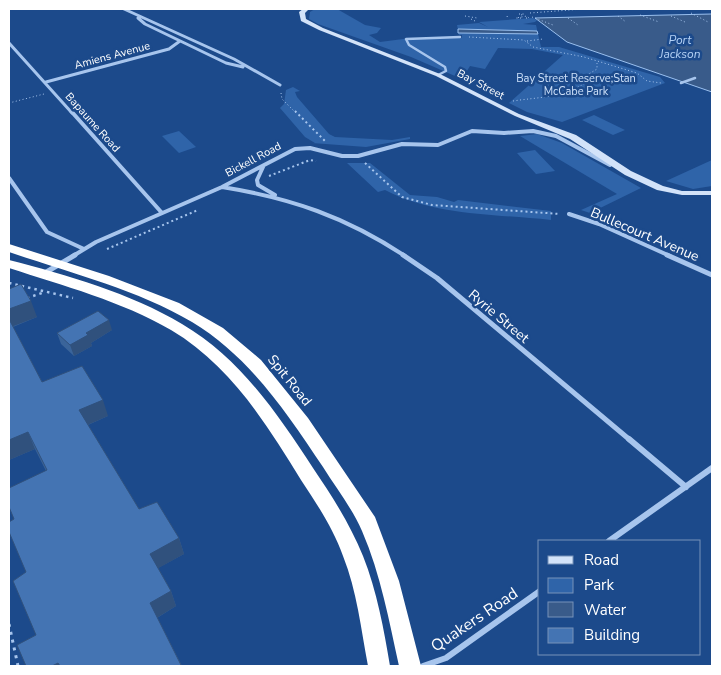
<svg xmlns="http://www.w3.org/2000/svg" width="721" height="675" viewBox="0 0 721 675" font-family="'Nunito Sans',sans-serif">
<rect width="100%" height="100%" fill="#1c4a8b"/>
<!-- green -->
<path fill="#2f64a9" d="M315,9H337L365,25L381,28L377,33L369,35L380,42L411,38H462V35H459L457,25L479,23L488,27L479,22L533,18L537,20L535,22L523,24L536,25L541,47H559L660,77L665,83L562,122L527,112L509,103L563,55L532,49L498,48L485,69L470,66L462,79L411,57L318,24L309,19L310,12Z
M293,87L300,91L295,92L297,97L329,134L335,137L392,140L410,137V139L366,147L312,143H315L305,137L280,108L284,104L286,90Z
M594,115L625,130L613,135L582,120Z
M179,131L196,147L179,153L162,136Z
M537,134L562,143L641,188L590,213L581,210L617,194L520,136Z
M535,150L555,171L536,174L517,153Z
M712,160V186L693,189L666,181Z
M347,163H370L410,195L437,197L454,202L458,200L551,211V220C496,214 435,216 385,190L378,192Z"/>
<!-- water -->
<path fill="#395b8a" stroke="#9ac0ef" d="M712,14V92L567,42L535,18Z
M458,29L537,31L538,34L458,33Z"/>
<g fill="none" stroke-linecap="round" stroke-linejoin="round">
<!-- path-far3 -->
<path stroke="#a7c5ed" stroke-width="1" stroke-dasharray="1 2.5" stroke-linecap="butt" d="M588,9H605
M530,13L583,9
M691,13L708,22
M519,14H524L521,15
M640,15L659,22
M465,16L477,18
M507,16L508,19
M618,16L626,22
M671,16L685,22
M532,17L553,25
M521,18H516L527,16L529,18H524
M568,18L578,25
M471,19L477,22
M469,37L524,40L533,47L584,57L637,73L647,81L661,83
M527,41L543,39
M281,93L282,99L296,113
M513,101C539,97 562,98 585,83L584,77L597,69V63
M9,103L44,94"/>
<!-- path-far2 -->
<path stroke="#a7c5ed" stroke-width="2" stroke-dasharray="2 3" stroke-linecap="butt" d="M295,111L326,142
M365,163L402,197L432,205L560,214
M269,176L310,160L316,161
M107,249L198,210"/>
<!-- path-far1 -->
<path stroke="#a7c5ed" stroke-width="2.5" stroke-dasharray="2.5 4" stroke-linecap="butt" d="M9,283L73,298
M27,298L45,292"/>
<!-- path -->
<path stroke="#a7c5ed" stroke-width="3" stroke-dasharray="3 5" stroke-linecap="butt" d="M9,624L18,666"/>
<!-- lane -->
<path stroke="#a7c5ed" stroke-width="2.5" d="M438,75L446,71L445,67L409,45L406,39L460,37
M681,83L695,78"/>
<!-- street-far3 -->
<path stroke="#a7c5ed" stroke-width="3" d="M124,9L234,59L280,85
M138,18L145,24L226,63L243,67
M9,43L72,113
M46,82L169,49L180,41"/>
<!-- street-far2 -->
<path stroke="#a7c5ed" stroke-width="4" d="M71,111L162,213
M263,167L257,180L258,185L275,195
M9,178L47,232L84,249
M222,187C291,198 346,217 405,256
M569,214L599,224L670,256
M73,256L96,242L222,187L295,149L310,148L342,156H358L402,144L438,145L472,131L504,133L533,131L556,136L610,165"/>
<!-- street-far1 -->
<path stroke="#a7c5ed" stroke-width="5" d="M403,255L437,278L630,440
M667,255L712,275
M43,274L75,255"/>
<!-- street -->
<path stroke="#a7c5ed" stroke-width="6" d="M629,439L686,487
M609,541L712,468
M423,666L446,658L540,591"/>
<!-- secondary -->
<path fill="#d3e3f9" fill-rule="evenodd" d="M303,9H309L305,13L306,19L323,28L440,74L519,114L576,135L631,171L663,186L682,191H712V195H682L657,190L625,175L570,139L515,116L436,76L319,30L301,21L299,12Z"/>
<!-- highway -->
<path fill="#fff" fill-rule="evenodd" d="M9,244L109,276L179,303L223,328L261,360L308,418L375,517L399,581L421,666H399C389,621 381,575 362,531C352,508 336,488 323,467C286,412 250,357 192,322C136,289 70,273 9,252Z
M9,260C67,275 130,293 182,324C240,358 277,413 313,468C332,496 350,524 363,556C377,591 384,630 390,666H368C361,629 357,591 343,556C333,528 317,504 301,480C266,423 230,365 171,330C121,301 64,286 9,268Z"/>
</g>
<!-- wall -->
<path fill="#3a649a" d="M9,289L37,317L13,327L42,382L108,416L88,425L139,509L179,538L184,554L158,568L171,591L176,606L157,618L182,666H26L36,635L26,572L14,519L46,471L35,449L9,460Z
M112,330L91,343L92,346L74,356L61,344L57,333Z"/>
<!-- shaded-wall -->
<path fill="#30517d" d="M31,301L37,317L11,327L9,321V309Z
M109,320L112,330L91,343L92,346L74,356L70,345L86,333Z
M103,400L108,416L85,426L79,410Z
M28,432L35,449L9,460V440Z
M179,538L184,554L155,570L150,554Z
M171,591L176,606L155,619L150,603Z
M58,663L60,666H52Z"/>
<!-- building -->
<path fill="#4474b3" stroke="#30517d" d="M21,284L31,301L9,309V289Z
M98,311L109,320L86,333L88,335L70,345L57,333Z
M9,319L42,382L82,366L103,400L79,410L139,509L157,502L179,538L150,554L171,591L150,603L181,665L179,666H60L58,663L52,666H26L17,645L36,635L13,581L26,572L9,532V522L14,519L9,507V488L47,470L28,432L9,440Z"/>
<g text-anchor="middle" stroke-width="5" stroke-linejoin="round" paint-order="stroke">
<!-- far-street labels -->
<g font-size="11" fill="#fff" stroke="#1c4a8b">
<text transform="translate(112 55) rotate(-15)" y="4">Amiens Avenue</text>
<text transform="translate(481 84) rotate(28)" y="4">Bay Street</text>
<text transform="translate(93 122) rotate(48)" y="4">Bapaume Road</text>
<text transform="translate(253 159) rotate(-28)" y="4">Bickell Road</text>
</g>
<!-- far-park labels -->
<g font-size="11" fill="#cde0f9" stroke="#1c4a8b">
<text x="576" y="82">Bay Street Reserve;Stan<tspan x="576" dy="13">McCabe Park</tspan></text>
</g>
<!-- far-water labels -->
<g font-size="12" font-style="italic" fill="#b3d0f4" stroke="#1c4a8b">
<text x="680" y="44">Port<tspan x="680" dy="14">Jackson</tspan></text>
</g>
<!-- street labels -->
<g font-size="14" fill="#fff" stroke="#1c4a8b">
<text transform="translate(645 234) rotate(23)" y="5">Bullecourt Avenue</text>
<text transform="translate(499 316) rotate(40)" y="5">Ryrie Street</text>
<text transform="translate(290 380) rotate(51)" y="5">Spit Road</text>
</g>
<!-- near-street labels -->
<g font-size="16" fill="#fff" stroke="#1c4a8b">
<text transform="translate(474 619) rotate(-34)" y="6">Quakers Road</text>
</g>
</g>
<!-- border -->
<rect width="721" height="675" fill="none" stroke="#ffffff" stroke-width="20"/>
<!-- legend -->
<rect x="538" y="540" width="162" height="115" fill="#1c4a8b" stroke="#7792b9"/>
<rect x="548" y="556" width="25" height="8" fill="#d3e3f9" stroke="#7792b9"/>
<text x="584" y="565" font-size="15" fill="#ffffff">Road</text>
<rect x="548" y="578" width="25" height="15" fill="#2f64a9" stroke="#7792b9"/>
<text x="584" y="590" font-size="15" fill="#ffffff">Park</text>
<rect x="548" y="602" width="25" height="15" fill="#395b8a" stroke="#7792b9"/>
<text x="584" y="615" font-size="15" fill="#ffffff">Water</text>
<rect x="548" y="628" width="25" height="15" fill="#4474b3" stroke="#7792b9"/>
<text x="584" y="640" font-size="15" fill="#ffffff">Building</text>
</svg>
